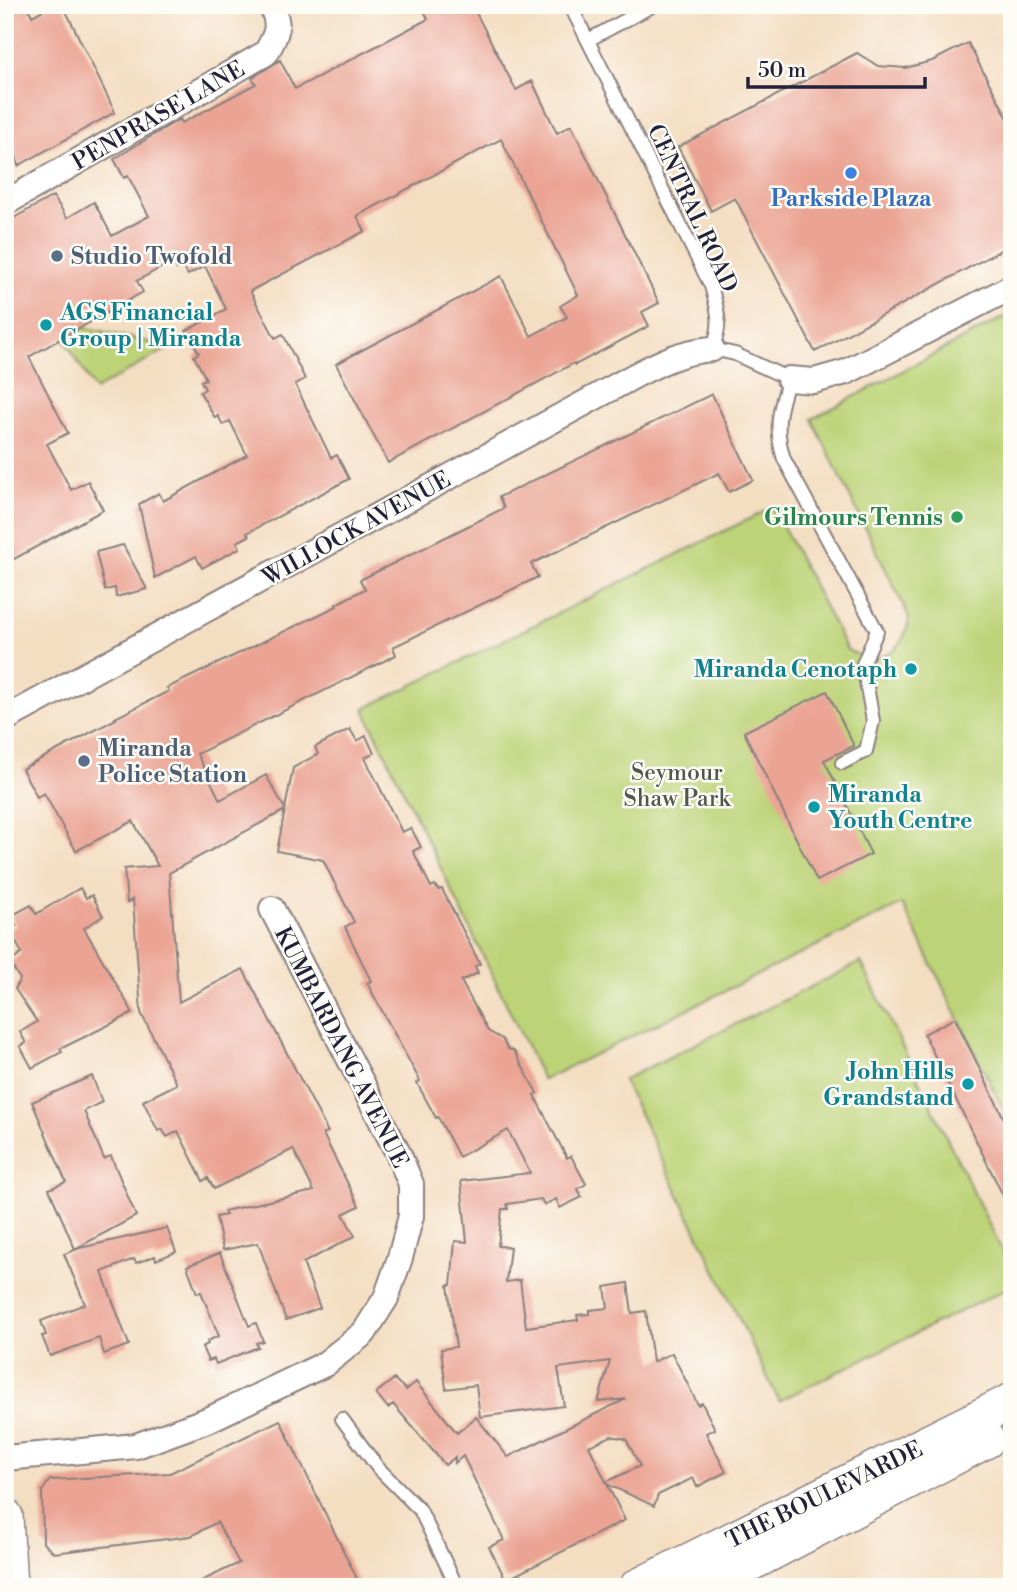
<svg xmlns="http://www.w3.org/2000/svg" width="1017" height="1592" viewBox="0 0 1017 1592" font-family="'Libre Bodoni',serif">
<rect width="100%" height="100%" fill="#fdfcf7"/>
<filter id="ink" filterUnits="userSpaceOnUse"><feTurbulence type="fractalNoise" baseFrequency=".0143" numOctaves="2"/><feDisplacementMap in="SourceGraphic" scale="14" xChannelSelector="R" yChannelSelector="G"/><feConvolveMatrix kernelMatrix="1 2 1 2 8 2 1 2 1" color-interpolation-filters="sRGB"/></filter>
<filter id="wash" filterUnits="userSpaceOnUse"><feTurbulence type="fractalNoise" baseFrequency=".00686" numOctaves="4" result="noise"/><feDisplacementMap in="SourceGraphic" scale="28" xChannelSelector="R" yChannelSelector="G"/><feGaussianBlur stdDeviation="1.57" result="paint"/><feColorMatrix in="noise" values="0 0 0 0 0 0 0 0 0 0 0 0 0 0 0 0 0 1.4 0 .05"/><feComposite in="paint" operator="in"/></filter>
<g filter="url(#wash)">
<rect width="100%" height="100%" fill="#f4dec2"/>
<!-- green -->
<path fill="#bdd377" stroke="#707a59" stroke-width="2" d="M1012,313V1127L902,904L543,1080L364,709L773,507L847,650C879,667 905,653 909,617L812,419Z
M84,327L152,343L170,334L176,344L95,390L64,339Z
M861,962L1012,1271V1286L779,1401L623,1080Z"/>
<g id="blocks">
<!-- building -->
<path fill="#eba494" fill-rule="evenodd" d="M5,5H27L32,16L52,5H63L115,112L18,166L5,95Z
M421,5H472L516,90L532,81L557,133L571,125L659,303L642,312L649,326L575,365L574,363L388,463L336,364L501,276L531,336L567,317L560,306L578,295L501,139L357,216L365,231L250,291L275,338L283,334L305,379L295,384L331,458L337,455L349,479L247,533L249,536L237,542L240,548L202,568L196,556L155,578L139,504L159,493L163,501L247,455L230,421L223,425L218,416L215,418L200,392L205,389L201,381L206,379L194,356L199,353L186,331L226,309L205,266L188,275L182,266L177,269L173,261L137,281L143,292L29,357L68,433L47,444L71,490L88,481L103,510L5,564V223L53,196L67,218L94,202L112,236L149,216L128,176L124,178L114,159L180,119L182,123L256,84L252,78L280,60L295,89L428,19Z
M968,43L1012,126V244L815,352L735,198L711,211L678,147L857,53L878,66L905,68L932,61Z
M712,394L753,480L729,492L719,473L531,564L538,577L393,647L396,655L197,754L220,800L266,775L285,809L293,768L318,754L315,747L350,729L357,741L366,736L374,753L365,758L402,832L411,828L421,847L413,851L431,887L435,885L438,890L442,889L480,964L475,966L478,973L461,981L488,1031L502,1039L508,1049L514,1051L537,1093L534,1095L567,1158L571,1156L586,1184L578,1189L582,1197L560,1208L556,1199L544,1205L541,1199L507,1204L508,1209H502L498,1246L510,1247L506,1282L520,1280L526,1327L578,1320L577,1315L590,1314V1310L608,1308L605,1287L628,1283L632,1313L646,1311L653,1362L672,1353L698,1405L702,1403L715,1429L706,1433L726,1472L697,1487L693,1478L658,1495L654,1506L607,1484L625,1520L506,1580L489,1547L504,1540L463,1456L455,1463V1457L445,1465L393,1404L388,1408L376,1393L394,1379L406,1390L416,1382L457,1433L476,1417L508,1457L626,1399L598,1402L610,1361L558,1368L564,1406L480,1417L476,1385L446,1389L441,1349L456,1347L448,1285H451L455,1241L467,1242L461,1181L530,1173L508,1130L459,1157L438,1117L436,1118L417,1083L420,1081L367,983L371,981L345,927L354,922L323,860L277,851L285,810L169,873L179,1002L243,969L328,1132L323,1134L359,1206L343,1214L355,1236L303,1263L320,1308L286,1320L258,1243L223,1250L216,1217L226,1215L224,1211L314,1191L293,1149L214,1189L208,1178L203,1181L178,1131L167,1137L162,1129L158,1131L143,1101L177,1084L141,1013L133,899L127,903L124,869L158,866L133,821L76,851L44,793L37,797L22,769L116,719L115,718L169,691L167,688L337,606L336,604L365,589L360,580L504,508L499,497ZM611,1436L626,1439L640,1466L606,1482L589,1446Z
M123,545L147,589L116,597L115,588L105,590L96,552Z
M827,691L854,746L824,760L871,854L817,881L744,732Z
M80,888L86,898L92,895L103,916L84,928L133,1013L60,1049L62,1052L32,1068L20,1046L26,1043L20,1032L37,1022L15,989L20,979L10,963L22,953L9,930L16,926L11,916L31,905L36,914Z
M955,1018L1012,1135V1214L924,1034Z
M92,1076L102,1102L84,1111L104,1159L111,1156L136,1216L75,1249L49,1189L66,1182L32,1102Z
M167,1228L176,1252L156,1260L155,1256L136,1263L134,1259L102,1272L129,1345L104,1354L99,1338L50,1356L42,1336L46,1335L41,1321L85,1304L64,1254L80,1248Z
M220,1253L249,1326L256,1323L263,1341L256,1343L258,1347L216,1364L214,1359L208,1361L202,1347L208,1344L207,1341L219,1336L201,1292L197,1293L187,1266Z
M280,1420L361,1587H189L239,1563L217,1522L191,1536L54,1553L43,1543L42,1491L50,1480L170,1473Z"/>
</g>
</g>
<g filter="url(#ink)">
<use href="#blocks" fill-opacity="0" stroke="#8b807e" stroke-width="2"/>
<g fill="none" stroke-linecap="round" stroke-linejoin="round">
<defs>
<path id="service" d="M570,5L711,286C718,312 723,323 712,349L735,354L789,379C779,409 774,428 784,459L877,631L863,664L873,721L866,751L842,763
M588,40L654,5
M342,1419L378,1468L420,1510L457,1587"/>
<path id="minor" d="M5,203L266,53C277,34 281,26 271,5
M789,379L814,381L846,372L1012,287
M5,719L636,375C661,362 683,351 712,349
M5,1458L136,1446L210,1419L325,1364L364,1333L386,1298L400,1258L411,1216V1184L398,1153L272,909"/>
<path id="secondary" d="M5,1516L9,1587
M637,1587L1012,1401
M705,1587L987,1440"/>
</defs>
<!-- service casing -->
<use href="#service" stroke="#8b807e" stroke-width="16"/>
<!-- minor casing -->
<use href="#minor" stroke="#8b807e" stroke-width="28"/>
<!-- secondary casing -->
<use href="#secondary" stroke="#8b807e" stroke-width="38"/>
<!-- service -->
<use href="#service" stroke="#fff" stroke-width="12"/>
<!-- minor -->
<use href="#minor" stroke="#fff" stroke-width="24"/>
<!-- secondary -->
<use href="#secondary" stroke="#fff" stroke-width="35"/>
</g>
</g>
<!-- markers -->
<circle fill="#3f7fe0" stroke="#fdfcf7" stroke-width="2.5" cx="851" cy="173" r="7"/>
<g fill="#5c6f8a" stroke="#fdfcf7" stroke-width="2.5">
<circle cx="57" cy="256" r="7"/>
<circle cx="84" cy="761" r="7"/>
</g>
<g fill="#0f9aa8" stroke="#fdfcf7" stroke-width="2.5">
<circle cx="46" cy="325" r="7"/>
<circle cx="911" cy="669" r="7"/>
<circle cx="814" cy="807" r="7"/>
<circle cx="968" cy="1084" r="7"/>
</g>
<circle fill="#2e9e5b" stroke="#fdfcf7" stroke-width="2.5" cx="957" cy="517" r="7"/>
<g text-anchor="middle" stroke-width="5" stroke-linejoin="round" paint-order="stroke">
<!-- street labels -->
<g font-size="23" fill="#22223b" stroke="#fdfcf7">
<text transform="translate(158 115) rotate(-30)" y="8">PENPRASE LANE</text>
<text transform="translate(693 208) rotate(65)" y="8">CENTRAL ROAD</text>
<text transform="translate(356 528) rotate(-29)" y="8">WILLOCK AVENUE</text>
<text transform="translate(342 1047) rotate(63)" y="8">KUMBARDANG AVENUE</text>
<text transform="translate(824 1494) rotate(-26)" y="8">THE BOULEVARDE</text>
</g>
<!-- shop labels -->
<g font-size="23" font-weight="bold" fill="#366cbe" stroke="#fdfcf7">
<text x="851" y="206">Parkside Plaza</text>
</g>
<!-- service labels -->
<g font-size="23" font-weight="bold" fill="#4e5e75" stroke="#fdfcf7" text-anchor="start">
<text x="71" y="264">Studio Twofold</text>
<text x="98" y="756">Miranda<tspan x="98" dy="26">Police Station</tspan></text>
</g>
<!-- culture labels -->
<g font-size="23" font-weight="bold" fill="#0d838f" stroke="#fdfcf7" text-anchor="start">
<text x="60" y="320">AGS Financial<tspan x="60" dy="26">Group | Miranda</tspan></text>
<text x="897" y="677" text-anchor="end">Miranda Cenotaph</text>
<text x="828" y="802">Miranda<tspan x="828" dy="26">Youth Centre</tspan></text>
<text x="954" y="1079" text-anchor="end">John Hills<tspan x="954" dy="26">Grandstand</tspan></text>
</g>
<!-- leisure labels -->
<g font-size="23" font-weight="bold" fill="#27864d" stroke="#fdfcf7" text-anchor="end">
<text x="943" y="525">Gilmours Tennis</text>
</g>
<!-- park labels -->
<g font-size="23" fill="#50574d" stroke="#fdfcf7">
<text x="677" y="780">Seymour<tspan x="677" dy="26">Shaw Park</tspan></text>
</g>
</g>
<!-- margin -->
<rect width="1017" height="1592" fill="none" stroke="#fdfcf7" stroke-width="28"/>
<!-- scale -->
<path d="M748 77v10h177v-10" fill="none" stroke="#22223b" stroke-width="3.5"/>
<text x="758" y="77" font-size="21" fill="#22223b" stroke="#fdfcf7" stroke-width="5" paint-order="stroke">50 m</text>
</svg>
